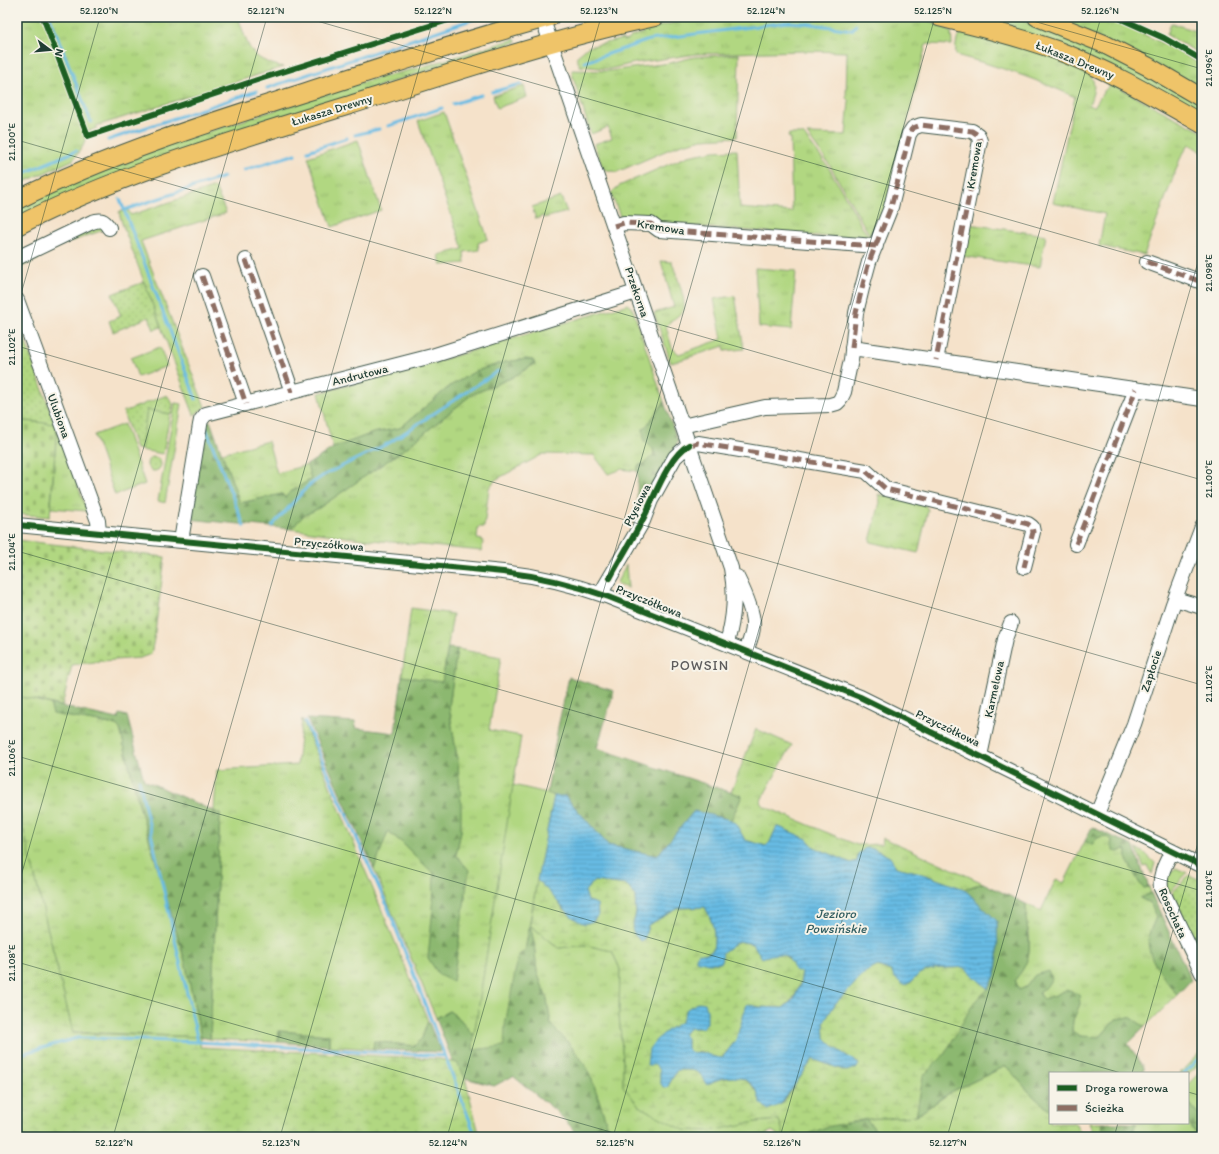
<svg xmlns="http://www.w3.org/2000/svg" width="1219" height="1154" viewBox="0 0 1219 1154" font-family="Itim,sans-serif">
<defs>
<pattern id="grass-tufts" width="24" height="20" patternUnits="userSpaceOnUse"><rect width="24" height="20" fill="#b1d781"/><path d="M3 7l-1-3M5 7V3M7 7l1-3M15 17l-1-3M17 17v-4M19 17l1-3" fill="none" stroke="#98b970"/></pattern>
<pattern id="forest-firs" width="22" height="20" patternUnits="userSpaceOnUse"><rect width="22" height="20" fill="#8cb86f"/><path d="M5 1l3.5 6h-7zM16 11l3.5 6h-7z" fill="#72975c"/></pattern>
<pattern id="wetland-marsh" width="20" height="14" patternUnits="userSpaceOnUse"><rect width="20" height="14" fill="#b1d781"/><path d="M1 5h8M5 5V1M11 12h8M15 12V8" fill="none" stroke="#98b970"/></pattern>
<pattern id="cemetery-stones" width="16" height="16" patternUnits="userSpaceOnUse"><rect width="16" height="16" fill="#b1d781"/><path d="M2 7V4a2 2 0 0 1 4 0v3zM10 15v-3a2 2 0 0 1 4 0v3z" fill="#98b970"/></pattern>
<pattern id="park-dots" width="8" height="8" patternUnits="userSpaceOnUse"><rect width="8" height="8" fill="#b1d781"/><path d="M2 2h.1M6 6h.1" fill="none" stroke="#98b970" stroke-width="1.8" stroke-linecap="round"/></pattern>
<pattern id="water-rules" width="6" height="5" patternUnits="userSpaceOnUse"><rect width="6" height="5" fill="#67bce4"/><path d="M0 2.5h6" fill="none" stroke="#549aba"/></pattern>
</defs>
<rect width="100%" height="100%" fill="#f7f3e8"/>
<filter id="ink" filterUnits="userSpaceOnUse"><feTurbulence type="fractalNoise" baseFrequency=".025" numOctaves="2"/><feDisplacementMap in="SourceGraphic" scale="8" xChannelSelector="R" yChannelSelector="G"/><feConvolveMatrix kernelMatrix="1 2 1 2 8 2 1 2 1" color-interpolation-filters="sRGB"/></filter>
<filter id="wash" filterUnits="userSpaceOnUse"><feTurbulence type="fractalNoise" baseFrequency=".012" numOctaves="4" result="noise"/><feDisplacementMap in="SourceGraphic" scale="16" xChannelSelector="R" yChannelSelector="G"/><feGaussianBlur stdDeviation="0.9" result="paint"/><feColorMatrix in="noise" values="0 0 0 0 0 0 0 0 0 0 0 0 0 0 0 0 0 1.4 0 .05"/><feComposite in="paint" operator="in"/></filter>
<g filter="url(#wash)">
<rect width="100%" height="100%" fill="#f5e2ca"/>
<!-- grass -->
<path fill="url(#grass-tufts)" stroke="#688a5a" d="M17,17H238C249,47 248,59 283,67L96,126L97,128L84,133L85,140L83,146L73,160L17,185Z
M701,17H898L928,20L951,31L952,45L926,44L886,212L874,241L866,229L829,164L807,134L846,135L849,101L846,98L847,52L803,51L697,54L635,63L609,69L580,66L576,57L588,47L623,39V41L630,39V37L643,33L642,30Z
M968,17H1010L1080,40L1202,103V118Z
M1054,17H1109L1178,51L1202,65V89Z
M1171,23L1202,33V55L1167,35Z
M965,32L1032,48L1088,71C1097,84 1094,90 1089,105L1094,107L1104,91L1112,84L1202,132V152L1189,144L1180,159L1144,255L1099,246L1105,214L1053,203L1075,97C1037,79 997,66 956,55C955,47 956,33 965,32Z
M515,39L516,42L385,84L342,101L17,221V206L120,160L366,81L422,67Z
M739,54L737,137L702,139L679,145L617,172L603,169L594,144L612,138L608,127L591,134L573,77L572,70L609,71L670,63L694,57Z
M524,86L527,97L497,108L493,96Z
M444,112L488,239L478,243L479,250L464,252L465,263L441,265L439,255L463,249L418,121Z
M789,134H803L827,165L857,217L861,226L872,240L622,221L611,193L619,186L688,156L714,151L737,150L740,208L792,212L790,137H788Z
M358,140L381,210L332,227L308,157Z
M215,187L226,213L141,241L205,407L194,415L122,223L119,212L128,210L131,215Z
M561,197L567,212L544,218L543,216L536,219L532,207Z
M98,224L106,229L42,252L38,259L17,269V262Z
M968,224L1046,235L1040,267L961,256Z
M661,261L672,262C675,272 688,303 683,311C681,314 669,322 666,326L672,348L679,354L722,339L714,299L735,296L744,349L725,351L724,346L671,363L654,313L674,307Z
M755,268L796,271L791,330L759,327Z
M628,304L632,307L664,402L648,424L643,429L653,448L654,454L645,463L638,466V471L620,469L617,471L608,474L594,455L543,454L495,480L489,488L484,527H478L477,539L483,540L482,551L362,539L291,529L303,516L319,508L406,448L471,395L511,378L526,359L505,362L476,371L450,386L400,428L373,433L333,448L319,393L408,370Z
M57,429L87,511L51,508Z
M268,441L277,473L307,465L311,479L289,493L285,498L282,494L240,503L222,453Z
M878,494L925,505L928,510L918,553L871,542L870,541L880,502Z
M626,565L628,588L618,585L617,582Z
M411,608L453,614L442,683L402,676Z
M457,649L501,657L489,730L521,736L474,1036L459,1018L449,1011L436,1018L374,869L388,831L400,841L435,874L433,907L456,855L461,831L458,764L449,707Z
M17,696L50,704L54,714L116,725L120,729L140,808L185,961L201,1037L80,1032L73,1033L17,803Z
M302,719L428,1021L422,1038L414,1046L374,1041L373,1049L329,1046V1035L279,1031L278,1042L210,1039L220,814L214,811L217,770L297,765Z
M756,729L792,745L760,802L763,806L857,845L882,844L883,838L909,849L983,883L964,889L917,872L896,867C888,854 881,850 865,848L857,861L851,863L814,847L807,839L777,826L770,842L766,846L745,840L736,825L731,820L742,796L731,792Z
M1105,836L1112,840L1118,852L1124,849L1127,850V860L1140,884L1144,888L1149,887L1151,893L1141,898L1151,904L1156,917L1149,935L1154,962L1177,995L1145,1027L1130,1017L1116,1019L1100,1037C1089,1038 1081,1038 1072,1031L1073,1020L1080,1004L1066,990L1056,995L1043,999L1039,992L1047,986L1035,975L1026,987L1019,990L1015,979C1028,965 1031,952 1029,932C1028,928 1026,924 1025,920C1025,915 1026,909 1026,904L1041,911L1056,879L1064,883L1085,841L1092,845L1097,838Z
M530,925L559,948L585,945L612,951L620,969L619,1015L623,1060V1086L755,1122L779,1120L785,1137H781L772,1131L762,1136V1137H611L594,1085L585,1064L566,1040L551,1026L547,999L537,972L534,943Z
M1202,1050V1060L1188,1075V1073H1180Z
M1006,1066L1031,1094L1050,1111V1123H1074L1076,1124L1082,1137H873L874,1128L866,1119L916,1116L951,1092Z
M1202,1071V1118L1188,1104V1085Z
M1188,1122L1198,1137H1131L1136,1123H1188Z
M1089,1123H1101L1106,1137H1095Z"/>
<!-- forest -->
<path fill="url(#forest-firs)" stroke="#567a52" d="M526,359L533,360L535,364L511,378L471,395L406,448L319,508L303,516L291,529L188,519L203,423L210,421L240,503L282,494L285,498L289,493L311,479L307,465L333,448L373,433L400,428L450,386L476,371L505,362Z
M664,402L678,442L638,511L637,494L638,466L645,463L654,454L653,448L644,441L643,429L648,424Z
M448,648L457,649L449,707L458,764L461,802V831L456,855L469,870L453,982L439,975L428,958L433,907L434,874L400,841L388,831L374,869L307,719L356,722L355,728L395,733L402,676L442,682Z
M569,677L614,691L597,748L742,796L731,820L694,811L657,856L608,845L565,796H554L547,793L558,727Z
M50,704L118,719L119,714L127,716L144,780L220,814L210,1039L201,1037L185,961L140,808L120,729L116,725L53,714Z
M1092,827L1133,846L1149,887L1144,888L1140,884L1127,860V850L1124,849L1118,852L1114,851L1111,846L1112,840L1105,836L1097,838L1092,845L1085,841Z
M983,883L1026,904C1024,935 1040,951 1015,980L1019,990L1026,987L1035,975L1048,971L1052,978L1047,986L1039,992L1043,999L1056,995L1066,990L1079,994L1080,1004L1073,1020L1072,1031L1080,1036L1100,1037L1116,1019L1130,1017L1145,1027L1128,1044L1144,1067V1073H1050V1111L1031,1094L1006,1066L951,1092L916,1116L923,1076L944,1055L974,1002L988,989L995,976L998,955L997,921L964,889Z
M1151,893L1191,980L1177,995C1165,978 1144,957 1149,935C1150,929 1154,923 1156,917L1151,904L1140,898Z
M530,925L534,943L537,972L547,999L551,1025L566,1040L585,1064L594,1085L611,1137H579L578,1134L556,1111L513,1076L494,1086L465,1078L457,1063L453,1062L436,1018L449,1011L459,1018L474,1036L473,1050L503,1046L505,1025L518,956L525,950Z
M428,1021L441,1052L373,1049L374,1041L414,1046L422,1038Z
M279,1031L329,1035V1046L278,1042Z
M1189,1103L1202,1118V1137H1198L1188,1122Z
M866,1119L874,1128L873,1137H802L826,1127Z
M1101,1123H1136L1131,1137H1106Z"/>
<!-- wetland -->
<path fill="url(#wetland-marsh)" stroke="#688a5a" d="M17,803L73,1033L201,1037L200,1047L439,1059L457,1063L465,1078L480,1137H17Z
M537,880L551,892L564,911L588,901L585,891L594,881L627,885L635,896L636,913L632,928L644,940L648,925L679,908L705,907C713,923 716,932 713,950L696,957L723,952L739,941L753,944L773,954L784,955L802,972C799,990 797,996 783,1008L758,1007L747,1005L736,1040L722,1058L712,1057L701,1051L692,1053L687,1048V1038L683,1034L690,1028H702L687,1009L681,1022L668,1030L655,1065L660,1070V1082L667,1088L677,1070H694L703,1076L715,1080L738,1076L748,1082L757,1091L760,1101L782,1104L813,1059L846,1071L858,1064L835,1048L825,1038L824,1022L835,1004L866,972L877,966L891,971L895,978L911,983C913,980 916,976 919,973C930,966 952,969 964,967L988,989L974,1002L944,1055L923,1076L916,1116L866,1119L826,1127L802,1137H785L779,1120L755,1122L710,1131L684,1130L640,1107L623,1086V1060L619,1015L620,969L612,951L585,945L559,948L530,925Z"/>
<!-- cemetery -->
<path fill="url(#cemetery-stones)" stroke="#688a5a" d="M17,420L57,424L50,517L17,514Z
M17,540L165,557L154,639L151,654L140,658L102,661L72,665L62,706L17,696Z"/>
<!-- park -->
<path fill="url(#park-dots)" stroke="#688a5a" d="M144,282L161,327L154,330L149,317L113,332L109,321L121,316L112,294Z
M25,340L55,424L17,420V341Z
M167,395L173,404L171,414L147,410L141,450L136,449L123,412Z
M147 464a7 7 0 1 1 14 0a7 7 0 1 1-14 0Z
M1189,875L1202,881V955L1172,893Z"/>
<!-- garden -->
<path fill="#b1d781" stroke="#688a5a" d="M160,347L167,366L138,377L131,358Z
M175,403L182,404L165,503L158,501Z
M147,410L170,414L163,454L141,450Z
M124,424L145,484L115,495L94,435Z
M513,785L547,793L554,796L537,880L525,950L518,956L505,1025L504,1046L473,1050L474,1036Z
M1136,848L1146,854L1155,863L1152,874L1147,866L1144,867Z
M1176,868L1187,873L1168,894C1166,887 1166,876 1169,870L1172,871Z"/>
<!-- water -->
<path fill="url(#water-rules)" stroke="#437c8c" d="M554,796H565L608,845L657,856L694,811L731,820L736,824L745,840L766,846L770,842L777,826L807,839L814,847L851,863L857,861L858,854L865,848L874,849L890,857L896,867L917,872L964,889L997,921L998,955L995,976L988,989L964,967C950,969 934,966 921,973C913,977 915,982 904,985L895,978L891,971L878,966L866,972L835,1004L824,1022L825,1038L835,1048L859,1064L857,1068L846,1071L813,1059L781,1104L768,1110C765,1107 761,1104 760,1100C758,1097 758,1094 757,1091C746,1072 722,1075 707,1085C699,1068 694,1070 677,1070L667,1088L663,1087L660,1082V1070L655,1065H647L649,1049L656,1040L668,1030L681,1022L687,1009L699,1002L705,1003L707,1010V1023L702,1028H690L683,1034L687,1038V1048L692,1053C705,1050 708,1057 722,1058L736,1040L747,1004L758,1007L783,1008L794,999L800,985L802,972L794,970C789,951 778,952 762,958L753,944L739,941L723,952L721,963H708L696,960V957L699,953L705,954L713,950C716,933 713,922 705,907L679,908L648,925L644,940L640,941L634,934L632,928L636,913L635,896L627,885L594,881L585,891L588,901L597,904L598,915L593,921L585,924C569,918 562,906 551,894C547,889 542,885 537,880Z"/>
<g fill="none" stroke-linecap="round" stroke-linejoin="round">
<!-- stream -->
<path stroke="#67bce4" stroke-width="3" d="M50,17L91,122
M585,62L649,40L788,22L804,23L852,30L856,25
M267,88L480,17
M492,92L521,84
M453,104L481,95
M388,126L442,108
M355,135L379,129
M108,140L257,91
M308,151L347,138
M244,170L296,154
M17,176L76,151
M120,199L196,399
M124,210L224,177
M205,426L244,526
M272,526L308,486L324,475L389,443L498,371
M305,722L388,908L445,1056
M139,780L198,1042
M17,1055L77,1038H94L198,1042L445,1056L476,1137
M1184,1073L1202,1055"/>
</g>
</g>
<g filter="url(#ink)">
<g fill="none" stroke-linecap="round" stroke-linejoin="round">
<defs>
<path id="minor" d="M542,17L731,568C736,595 734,617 727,643
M614,226L624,223L651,224L659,230L876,246
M17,258L92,222C101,219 104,220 109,228
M246,260L292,392
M1147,262L1202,282
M202,276L246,404
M17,300L98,521L99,532
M852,348L1202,399
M682,426L765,407L830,405L837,403L840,400L844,392L851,360L856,313L863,284L869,262L891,207L909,134L913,128L921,125L972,131L978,135L980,141L936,360
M17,525L503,572C539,576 575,585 609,597L860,697L1202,866
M181,541L200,425L201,420L206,414L432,356L636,292
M1076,544L1136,389
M737,577C743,589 754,613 753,626C753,634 749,643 746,651
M601,594L605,586L643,521L651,500L675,457L685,448L698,443L866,471L886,489L1028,524L1032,527L1033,532L1024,567
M1175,599L1202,607
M980,756L1005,639L1011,623
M1097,814L1134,724L1173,604L1202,527
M1172,851C1166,863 1159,874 1161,888L1202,973"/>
<path id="major" d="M939,17C978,27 1018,36 1056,50C1107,69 1155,97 1202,124
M1037,17L1102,43L1149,67L1202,98
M17,200C110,154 208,123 306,92C387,66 468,39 550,17
M17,226C123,172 237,140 350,105C451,73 552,39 655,17"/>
</defs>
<!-- minor casing -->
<use href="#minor" stroke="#3f564a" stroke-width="16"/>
<!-- major casing -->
<use href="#major" stroke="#3f564a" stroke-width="20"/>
<!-- minor -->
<use href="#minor" stroke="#fff" stroke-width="14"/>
<!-- major -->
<use href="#major" stroke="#efc469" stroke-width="18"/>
<!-- quiet -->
<path stroke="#8d6e63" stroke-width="5" stroke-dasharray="10 5" stroke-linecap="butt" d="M614,226L624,223L651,224L659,230L876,246
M246,260L292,392
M1147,262L1202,282
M202,276L246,404
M852,348L856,313L863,284L869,262L891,207L911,130L913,128L921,125L972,131L978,135L980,141L936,360
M689,445L698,443L866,471L886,489L1028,524L1032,527L1033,532L1024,567
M1076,544L1136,389"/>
<defs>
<path id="cycleway" d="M43,17L88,136L260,79L458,17
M1117,17L1164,38L1202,60
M17,525L503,572C539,576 575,585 609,597L860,697L1202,866
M610,578C620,559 632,540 642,521C653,501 668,456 689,445"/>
</defs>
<!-- cycleway casing -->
<use href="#cycleway" stroke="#f7f3e8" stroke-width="8"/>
<!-- cycleway -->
<use href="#cycleway" stroke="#1b5e20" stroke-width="6"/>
</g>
</g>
<!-- ticks -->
<path fill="none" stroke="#1f3d34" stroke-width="1" stroke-opacity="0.45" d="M303,17L1202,275M1019,17L1202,69M17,140L1202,480M17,308L100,17M17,346L1202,685M17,551L1202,891M17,756L1121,1073M17,890L267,17M17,962L628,1137M1132,1073L1202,829M1188,1092L1202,1096M113,1137L434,17M280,1137L601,17M447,1137L768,17M613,1137L935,17M780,1137L1101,17M947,1137L1202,248M1114,1137L1118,1123"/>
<g text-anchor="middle" stroke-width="4" stroke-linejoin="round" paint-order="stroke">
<!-- street labels -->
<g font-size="12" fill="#1f3d34" stroke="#f7f3e8">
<text transform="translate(1075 60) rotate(22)" y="4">Łukasza Drewny</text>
<text transform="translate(332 110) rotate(-17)" y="4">Łukasza Drewny</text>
<text transform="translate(974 165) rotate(-81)" y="4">Kremowa</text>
<text transform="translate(661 227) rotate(9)" y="4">Kremowa</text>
<text transform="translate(637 292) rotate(71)" y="4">Przekorna</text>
<text transform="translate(360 375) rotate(-14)" y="4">Andrutowa</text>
<text transform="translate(59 416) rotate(70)" y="4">Ulubiona</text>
<text transform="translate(637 505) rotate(-63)" y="4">Ptysiowa</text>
<text transform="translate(329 544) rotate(5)" y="4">Przyczółkowa</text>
<text transform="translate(649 601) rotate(22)" y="4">Przyczółkowa</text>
<text transform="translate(1151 671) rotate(-72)" y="4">Zapłocie</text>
<text transform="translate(994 689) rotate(-78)" y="4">Karmelowa</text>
<text transform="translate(948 728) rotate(26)" y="4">Przyczółkowa</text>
<text transform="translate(1173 913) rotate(66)" y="4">Rosochata</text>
</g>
<!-- water labels -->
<g font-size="13" font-style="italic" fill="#315d60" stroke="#f7f3e8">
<text x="836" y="918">Jezioro<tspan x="836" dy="15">Powsińskie</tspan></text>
</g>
<!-- quarter labels -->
<g font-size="14" letter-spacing="1" fill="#5d5c5c" stroke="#f7f3e8">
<text x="700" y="670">POWSIN</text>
</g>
</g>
<!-- margin -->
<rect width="1219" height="1154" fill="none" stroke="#f7f3e8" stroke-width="44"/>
<!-- legend -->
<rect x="1049" y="1072" width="140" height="52" fill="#f7f3e8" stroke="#a1aaa0"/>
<rect x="1057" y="1085" width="20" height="6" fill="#1b5e20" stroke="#a1aaa0"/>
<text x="1085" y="1092" font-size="12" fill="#1f3d34">Droga rowerowa</text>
<rect x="1057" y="1105" width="20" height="6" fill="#8d6e63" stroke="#a1aaa0"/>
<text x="1085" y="1112" font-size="12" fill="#1f3d34">Ścieżka</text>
<!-- north arrow -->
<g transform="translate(50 50) rotate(106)" stroke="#f7f3e8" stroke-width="3" paint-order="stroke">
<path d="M0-3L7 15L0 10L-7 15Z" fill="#1f3d34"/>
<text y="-6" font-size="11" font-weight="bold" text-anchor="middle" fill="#1f3d34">N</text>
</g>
<rect x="22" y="22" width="1175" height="1110" fill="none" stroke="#1f3d34" stroke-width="1.5"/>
<g font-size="10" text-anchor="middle" fill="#1f3d34">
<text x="99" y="14">52.120°N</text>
<text x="266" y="14">52.121°N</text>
<text x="433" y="14">52.122°N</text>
<text x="599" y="14">52.123°N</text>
<text x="766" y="14">52.124°N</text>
<text x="933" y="14">52.125°N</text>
<text x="1100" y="14">52.126°N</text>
<text transform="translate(1208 68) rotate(-90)" y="4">21.096°E</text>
<text transform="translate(11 142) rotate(-90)" y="4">21.100°E</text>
<text transform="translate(1208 273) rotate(-90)" y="4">21.098°E</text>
<text transform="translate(11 347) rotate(-90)" y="4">21.102°E</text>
<text transform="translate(1208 479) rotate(-90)" y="4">21.100°E</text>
<text transform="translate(11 552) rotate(-90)" y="4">21.104°E</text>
<text transform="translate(1208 684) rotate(-90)" y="4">21.102°E</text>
<text transform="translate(11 758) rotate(-90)" y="4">21.106°E</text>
<text transform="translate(1208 889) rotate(-90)" y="4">21.104°E</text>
<text transform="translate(11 963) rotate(-90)" y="4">21.108°E</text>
<text x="114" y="1146">52.122°N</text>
<text x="281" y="1146">52.123°N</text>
<text x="448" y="1146">52.124°N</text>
<text x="615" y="1146">52.125°N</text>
<text x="782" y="1146">52.126°N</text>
<text x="948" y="1146">52.127°N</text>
</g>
</svg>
